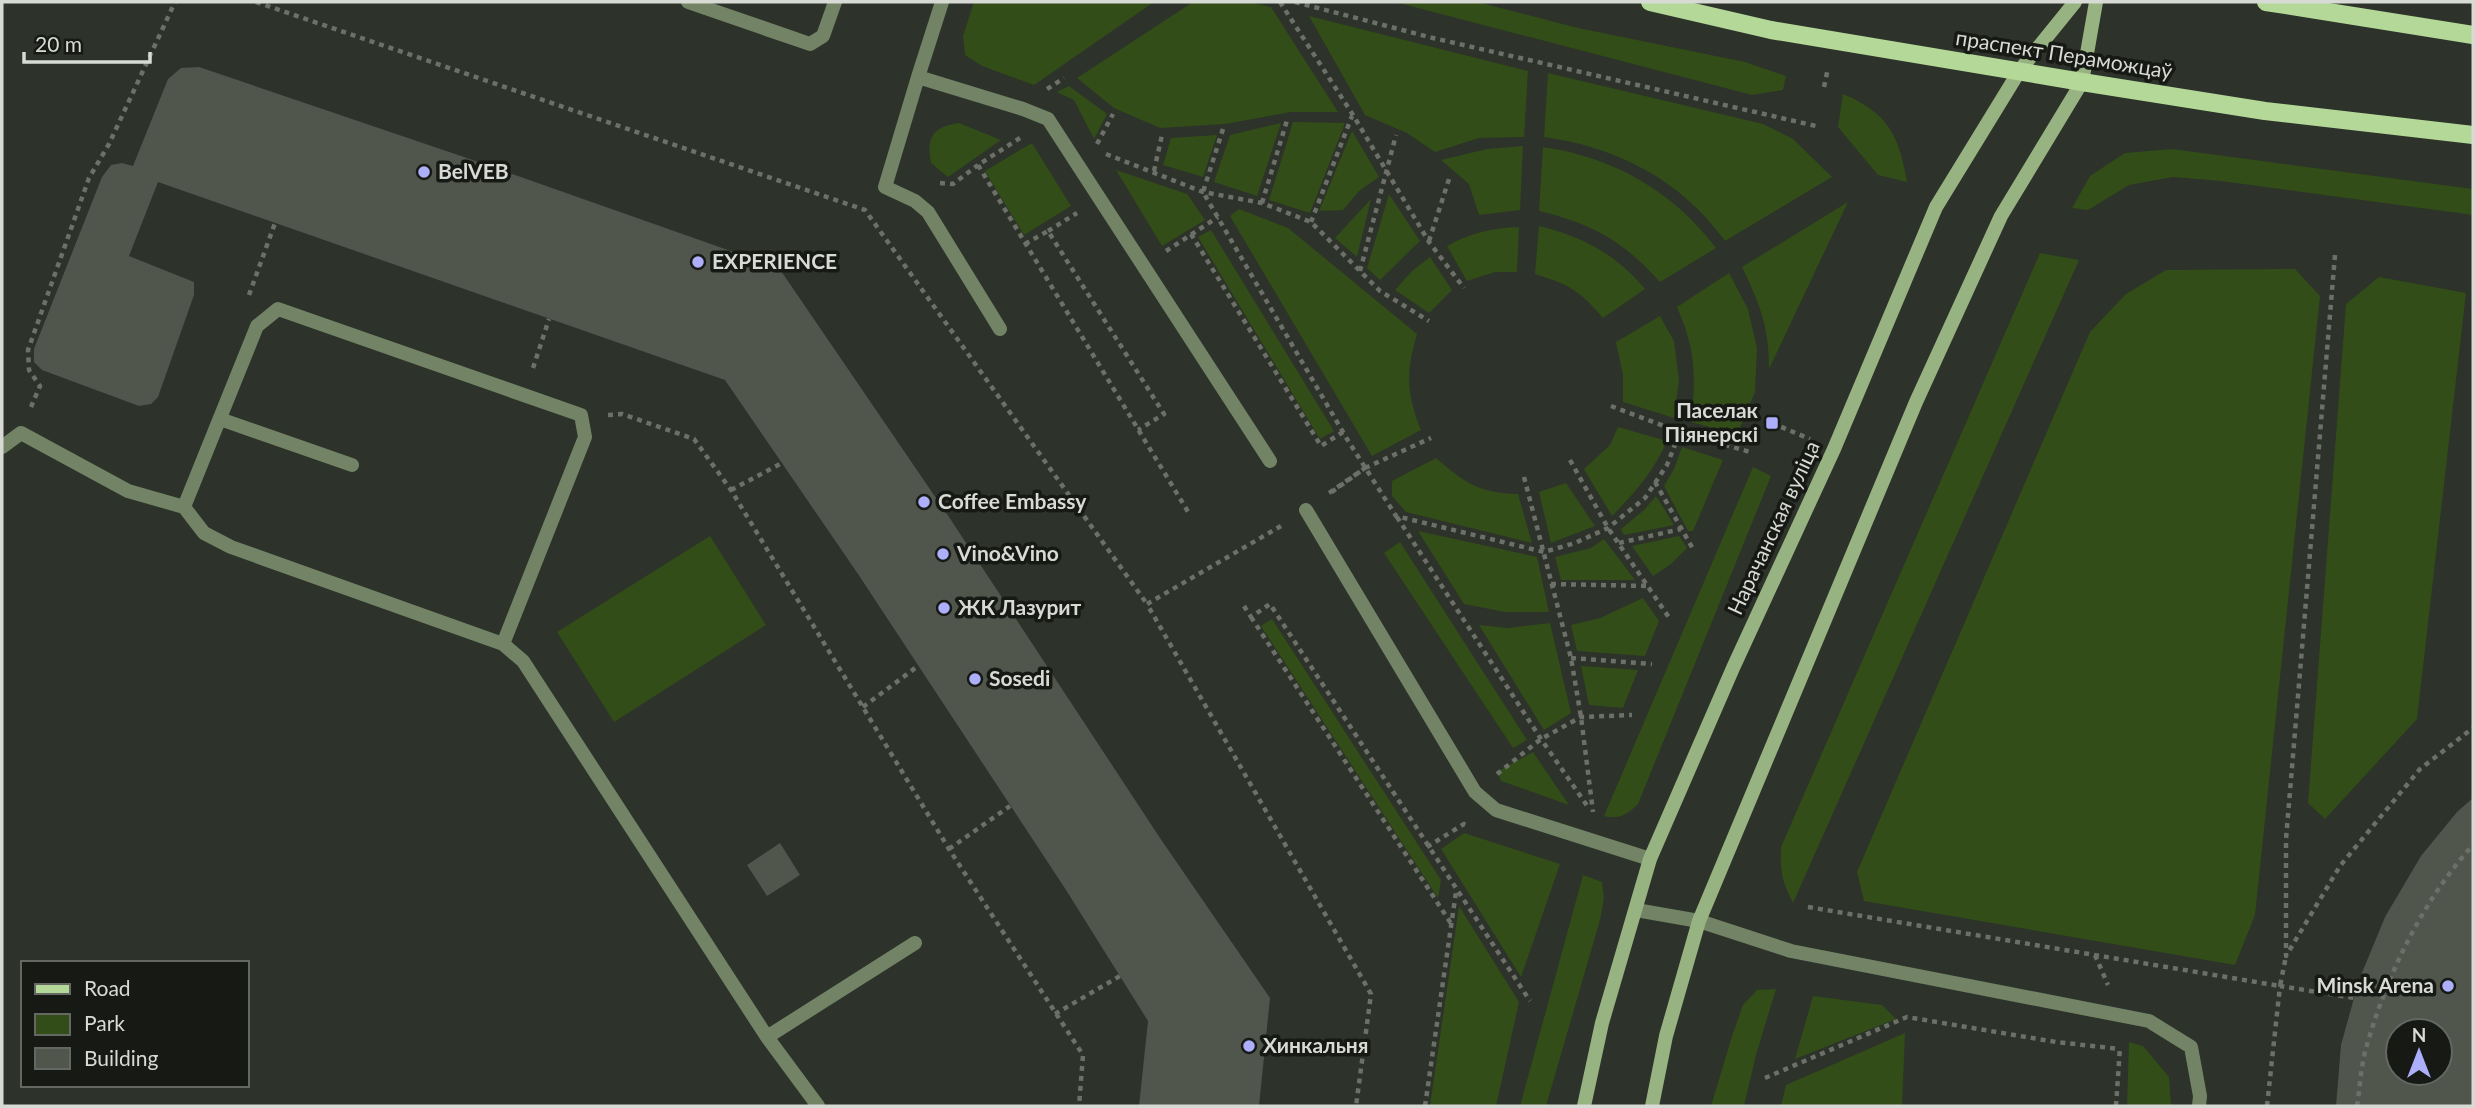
<svg xmlns="http://www.w3.org/2000/svg" width="2475" height="1108" viewBox="0 0 2475 1108" font-family="Lato,sans-serif">
<rect width="100%" height="100%" fill="#2d322a"/>
<!-- green -->
<path fill="#324d18" d="M974,2H1154L1034,85L982,66L965,55L963,36Z
M1193,2H1249L1271,7L1338,112H1291L1225,124L1160,128L1114,108L1077,78Z
M1395,2H1477L1578,28L1745,62L1786,76L1783,90L1752,95Z
M1309,16L1528,71L1524,137L1479,138L1435,152L1407,133L1365,115Z
M1548,73L1763,124L1793,139L1832,177L1725,241C1681,180 1617,147 1544,137Z
M1069,86L1107,114L1094,139L1074,100L1057,92Z
M1843,94C1888,113 1899,135 1907,182L1878,175L1838,127Z
M1293,122L1345,123L1310,213L1269,200Z
M959,123L1001,140L948,177L931,163C926,137 933,127 959,123Z
M1281,123L1257,196L1214,182L1230,135Z
M1352,131L1379,177L1359,191L1343,210L1319,211Z
M1217,135L1203,177L1163,165L1171,138Z
M1032,143L1071,206L1024,235L985,171Z
M1523,146L1520,210L1479,215L1469,184L1441,160L1487,149Z
M1543,147C1613,157 1673,191 1716,248L1660,282C1623,241 1593,224 1539,211Z
M2172,149L2473,189V215L2221,181L2173,177L2129,185L2088,210L2072,208L2090,176L2125,153Z
M1116,170L1187,194L1205,220L1162,246Z
M1389,194L1420,241L1380,280L1367,268Z
M1371,199L1357,257L1335,238Z
M1848,202L1769,369C1769,326 1760,305 1742,267Z
M1239,209L1288,228L1417,334C1406,371 1406,393 1421,430L1372,456L1230,216Z
M1539,226C1582,236 1617,255 1645,289L1603,318C1579,290 1570,285 1535,274Z
M1519,227L1517,272H1495L1467,281L1447,246C1470,233 1492,228 1519,227Z
M1211,230L1334,431L1320,439L1198,237Z
M2040,253L2079,260L1793,903C1782,881 1780,872 1781,847Z
M1430,257L1452,290L1429,313L1395,290L1412,271Z
M2295,269L2320,296L2255,915L2235,965L1864,901L1857,872L2090,332L2126,294L2166,270Z
M1729,273L1748,309L1757,348L1755,392L1737,434L1691,422C1696,375 1696,351 1677,307Z
M2379,277L2466,293L2417,719L2325,819L2308,803L2346,304Z
M1660,316L1674,341L1679,380L1674,418L1623,402V375L1616,342Z
M1618,427L1667,441C1654,471 1634,494 1612,516L1584,469L1610,445Z
M1682,447L1723,460L1693,531H1688L1664,486L1674,469Z
M1436,458C1465,483 1479,493 1518,494L1532,543L1406,512L1392,496V481Z
M1753,467L1771,476L1638,804C1628,814 1619,820 1604,816Z
M1566,483L1595,526L1551,543L1539,492Z
M1656,496L1674,525L1624,535L1621,529L1644,510Z
M1418,531L1537,557L1549,612H1505L1464,604Z
M710,536L766,625L614,722L557,632Z
M1679,536L1687,548L1671,564L1653,576L1632,546Z
M1604,539L1635,580H1561L1555,557L1591,548Z
M1400,542L1527,740L1513,748L1384,553Z
M1643,598L1659,621L1645,656L1577,651L1571,625L1600,618Z
M1272,619L1441,880L1438,898L1261,626Z
M1550,623L1571,713L1544,730L1479,625L1508,628Z
M1581,666L1638,670L1623,708L1589,705Z
M1533,752L1569,805L1501,781L1497,772Z
M1464,833L1560,864L1521,977L1441,849Z
M1583,875L1602,882L1604,898L1600,920L1546,1106H1520Z
M1459,906L1519,1002L1496,1106H1430Z
M1776,989L1756,1055L1744,1106H1711L1732,1036L1743,1005L1757,990Z
M1813,996L1882,1005L1896,1019L1795,1059Z
M1905,1033L1902,1106H1781L1786,1085Z
M2129,1042L2143,1046L2169,1077L2171,1106H2127Z"/>
<!-- building -->
<path fill="#50564c" fill-rule="evenodd" d="M199,67L464,157L779,268L949,517L1160,838L1270,998L1259,1106H1139L1148,1021L1066,890L858,574L725,380L158,182L129,256L194,282V295L158,397L151,404L139,406L42,370L34,362V349L102,177L111,165L122,163L133,166L168,79L181,68Z
M2473,798V1106H2336L2341,1045L2359,980L2385,917L2421,856L2457,812ZM2398,1031H2440V1073H2398Z
M780,843L800,875L767,896L747,865Z"/>
<g fill="none" stroke-linecap="round" stroke-linejoin="round">
<!-- path -->
<path stroke="#6c7069" stroke-width="4.5" stroke-dasharray="5 5" stroke-linecap="butt" d="M256,2L865,210L1147,604
M1280,2L1353,115L1429,242L1464,288
M1295,2L1433,38L1816,126
M1824,87L1828,68
M1047,89L1064,78
M1223,129L1203,192L1347,439L1396,516L1544,552L1575,543L1608,528L1645,498L1667,465L1680,432
M1020,138L978,165L1190,515
M1097,144L1113,114
M1106,154L1203,192L1262,203L1311,222L1380,291L1429,321
M1154,171L1162,135
M940,183L953,184L978,165
M1262,203L1288,117
M1311,222L1352,116
M1048,231L1077,213
M1191,234L1321,446L1343,432
M1429,241L1450,176
M1025,244L1048,231L1164,414L1138,430
M1166,251L1218,217
M2335,255L2286,839V956L2340,866L2420,769L2473,728
M1360,271L1396,135
M249,295L275,223
M533,368L549,319
M1611,406L1680,432L1750,452
M31,407L40,386L29,370L28,350L89,178L109,144L175,2
M608,415L622,414L694,439L731,490L949,849L1083,1055L1079,1106
M1772,423L1810,439
M1570,460L1608,528L1670,619
M1365,468L1431,438
M1524,477L1571,658L1581,717L1593,812
M1655,482L1693,549
M731,490L782,463
M1329,493L1365,468L1329,494
M1397,517L1541,739L1588,807
M1281,526L1147,604L1371,994L1356,1106
M1619,543L1681,529
M1551,584L1648,586
M1244,606L1251,617L1270,604L1530,1001
M1251,617L1452,925
M1571,658L1652,664
M863,707L918,666
M1497,774L1541,739L1581,717L1632,715
M1427,847L1464,824L1468,825
M949,849L1010,806
M1808,907L2280,986L2286,956
M2095,955L2108,985
M1055,1014L1120,976
M1765,1078L1907,1017L2056,1042L2120,1049
M1425,1106L1456,892
M2116,1106L2120,1047
M2267,1106L2280,986L2354,998
M2357,1106C2360,1087 2361,1066 2366,1048C2387,975 2422,901 2473,845"/>
<!-- lane -->
<path stroke="#728465" stroke-width="14" d="M688,2L810,44L823,36L835,2
M942,2L918,77L1023,109L1048,119L1270,461
M918,77L885,187L915,201L928,212L1000,329
M220,419L352,465
M2,447L21,433L128,491L184,507L257,326L278,309L581,415L585,437L503,644
M184,507L204,533L231,547L503,644L523,661L767,1037L818,1106
M1306,510L1475,792L1496,810L1650,859
M1636,910L1699,921L1791,951L2149,1021L2191,1047L2200,1096L2199,1106
M767,1037L915,943"/>
<!-- secondary -->
<path stroke="#96b381" stroke-width="14" d="M1584,1106L1602,1023L1650,859L1733,668L1834,449L1936,207L2020,70L2075,2
M1652,1106L1666,1036L1699,921L1916,402L2001,216L2082,82L2096,2"/>
<!-- primary -->
<path stroke="#b3d897" stroke-width="18" d="M1650,2L1771,30L2082,82L2265,111L2473,135
M2266,2L2473,35"/>
</g>
<!-- markers -->
<g fill="#adaffb" stroke="#171915" stroke-width="2.5">
<circle cx="424" cy="172" r="7"/>
<circle cx="698" cy="262" r="7"/>
<rect x="1765" y="416" width="14" height="14" rx="3.5"/>
<circle cx="924" cy="502" r="7"/>
<circle cx="943" cy="554" r="7"/>
<circle cx="944" cy="608" r="7"/>
<circle cx="975" cy="679" r="7"/>
<circle cx="2448" cy="986" r="7"/>
<circle cx="1249" cy="1046" r="7"/>
</g>
<g text-anchor="middle" stroke-width="7" stroke-linejoin="round" paint-order="stroke">
<!-- street labels -->
<g font-size="21" fill="#d8dbd5" stroke="#171915">
<text transform="translate(2064 55) rotate(9)" y="7">праспект Пераможцаў</text>
<text transform="translate(1774 528) rotate(-65)" y="7">Нарачанская вуліца</text>
</g>
<!-- poi labels -->
<g font-size="21" font-weight="bold" fill="#d8dbd5" stroke="#171915" text-anchor="start">
<text x="438" y="179">BelVEB</text>
<text x="712" y="269">EXPERIENCE</text>
<text x="1758" y="418" text-anchor="end">Паселак<tspan x="1758" dy="24">Піянерскі</tspan></text>
<text x="938" y="509">Coffee Embassy</text>
<text x="957" y="561">Vino&amp;Vino</text>
<text x="958" y="615">ЖК Лазурит</text>
<text x="989" y="686">Sosedi</text>
<text x="2434" y="993" text-anchor="end">Minsk Arena</text>
<text x="1263" y="1053">Хинкальня</text>
</g>
</g>
<!-- border -->
<rect width="2475" height="1108" fill="none" stroke="#d8dbd5" stroke-width="7"/>
<!-- legend -->
<rect x="21" y="961" width="228" height="126" fill="#171915" stroke="#646762" stroke-width="2"/>
<rect x="35" y="984" width="35" height="10" fill="#b3d897" stroke="#646762" stroke-width="2"/>
<text x="84" y="996" font-size="21" fill="#d8dbd5">Road</text>
<rect x="35" y="1014" width="35" height="21" fill="#324d18" stroke="#646762" stroke-width="2"/>
<text x="84" y="1031" font-size="21" fill="#d8dbd5">Park</text>
<rect x="35" y="1048" width="35" height="21" fill="#50564c" stroke="#646762" stroke-width="2"/>
<text x="84" y="1066" font-size="21" fill="#d8dbd5">Building</text>
<!-- north arrow -->
<g transform="translate(2419 1052)"><circle r="33" fill="#171915" stroke="#646762" stroke-width="2"/>
<path d="M0-5L12 26L0 18L-12 26Z" fill="#adaffb"/>
<text y="-10" font-size="19" font-weight="bold" text-anchor="middle" fill="#d8dbd5">N</text>
</g>
<!-- scale -->
<path d="M24 52v10h126v-10" fill="none" stroke="#d8dbd5" stroke-width="3.5"/>
<text x="35" y="52" font-size="21" fill="#d8dbd5" stroke="#171915" stroke-width="5" paint-order="stroke">20 m</text>
</svg>
